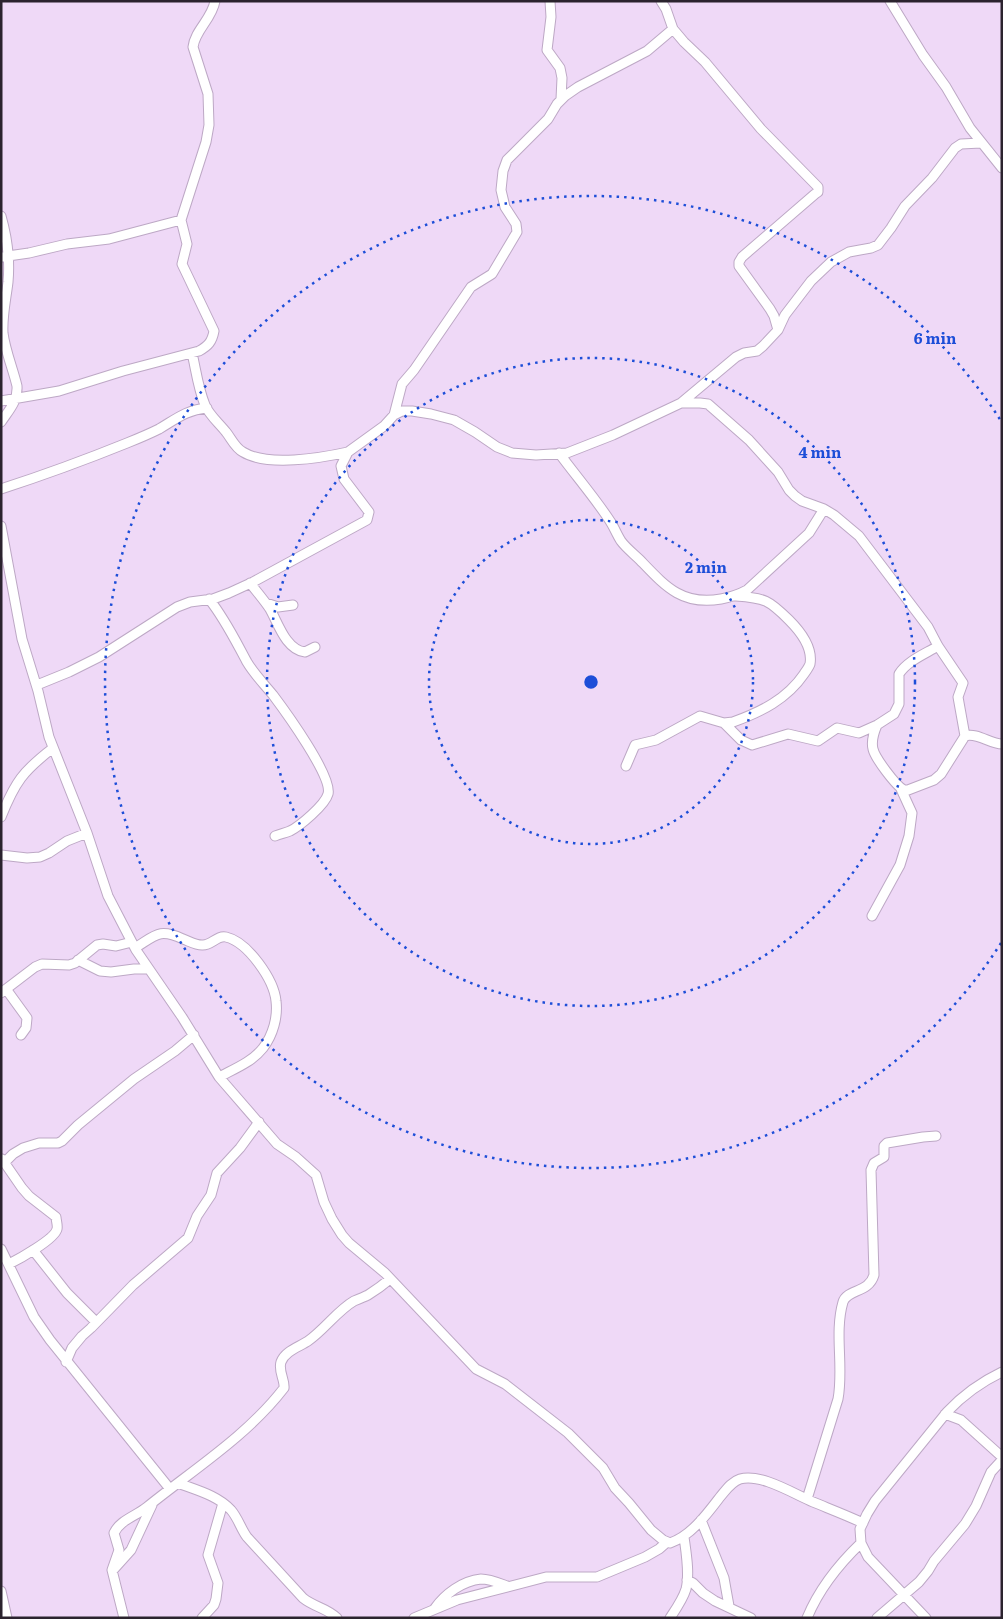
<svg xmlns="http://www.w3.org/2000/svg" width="1003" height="1619" viewBox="0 0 1003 1619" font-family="Literata,serif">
<rect width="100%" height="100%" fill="#efd9f7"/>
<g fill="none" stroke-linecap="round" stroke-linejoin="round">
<defs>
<path id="minor" d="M550,1L551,17L547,50L560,68L562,78L561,99
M661,1L666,9L673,29L684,42L705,62L761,129L818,187V192L815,194L742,257L739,262V266L770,309L774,316L778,330
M890,1L923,55L946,87L970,128L1002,168
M1,216C7,237 10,260 8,282C6,299 2,316 3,333C5,350 13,369 17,386C18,401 9,410 1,422
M1,257L29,253L67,244L109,239L181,220
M192,353C196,370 198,388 205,405C209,415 219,423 226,432C231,438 235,448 243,452C267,467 321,458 348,452
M1,401L59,391L123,371L199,351C208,346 212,342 214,331L182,264L187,244L181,220L206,142L209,125L208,94L193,47C195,30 212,19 215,1
M681,403H700L708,404L749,440L778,472L789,490L795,496L802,501L824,509L834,515L859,536L928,627L938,646L963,683L958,697L965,736
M394,415L402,384L414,370L471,287L492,274L517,232L516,224L505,207L501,190L503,171L507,160L548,119L557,104L565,96L578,87L647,51L673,29
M559,453C576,476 595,498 610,521C614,527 617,535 621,541C626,548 634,554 640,560C665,586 682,606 721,599C731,597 738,595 747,590L809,533L824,509
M1,489C44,475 85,460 127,443C137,439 149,434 159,429C176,419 186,410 207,408
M1,526L22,639L38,691L49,737L87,833L108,896L136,950L182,1017L219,1077L277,1144L296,1157L316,1175L324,1202L332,1219L342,1235L349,1243L385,1273L476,1369L505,1384L568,1433L603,1468L615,1488L629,1503L651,1530L663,1540L670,1543C691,1536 707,1514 720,1497C726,1490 731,1482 740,1479C761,1473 794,1494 813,1502C830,1509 846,1515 863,1523
M250,583C257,592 264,600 270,609C278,623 286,650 305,652L315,647
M209,599C225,619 235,640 247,662C254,674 264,684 273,695C285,711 333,777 328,794C325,805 300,826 290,831C285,833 280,834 275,836
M266,603L278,607L293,605
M37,685L69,672L99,657L177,607L190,602L213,599L229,593L253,582L367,520L369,512L344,479L341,466L348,452L384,426L394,415L402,411H412L431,414L454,420L475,432L497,447L512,453L536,455L567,453L613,435L681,403L736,357L744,353L757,351L763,346L778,330L785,315L811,281L831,262L849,252L871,248L878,245L891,228L905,206L932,178L955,148L961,144L981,143
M724,723L741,740L752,745L788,734L818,741L837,728L859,733L877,725L894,714L899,704V674C907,661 925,654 938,646
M877,725C874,732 871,741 873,749C875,758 896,786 904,790H908L934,780L941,774L965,736C977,732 990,744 1002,744
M626,766L635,745L656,740L700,716L724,723L733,722C761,712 787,699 804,674C806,671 809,667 810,664C813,647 800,631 789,620C769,600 765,598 736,596
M1,817C15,782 23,771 53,748
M1,855L27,858L40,857L49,853L67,841L87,833
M872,916L900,865L909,836L912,813L901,789
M135,948C156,935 159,928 183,939C189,941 195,945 202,945C211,946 217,935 226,937C248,942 274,980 276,1001C278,1017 273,1035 263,1048C252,1062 234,1069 219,1077
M78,960L100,971L111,972L134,969H149
M6,989L27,1018L26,1028L21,1035
M1,993L35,967L42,964L69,965L75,963L97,945L103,944L116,946L132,942
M2,1159L22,1188L29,1196L56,1217C56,1220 58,1226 57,1229C55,1239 19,1259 9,1264
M5,1162L13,1154L23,1148L39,1143H58L62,1141L78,1125L134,1079L175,1051L194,1035
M1,1249L34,1317L50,1340L170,1489
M33,1250L67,1293L96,1322
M66,1362L72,1348L82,1336L91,1328L133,1285L188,1238L197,1216L211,1195L217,1173L240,1148L259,1122
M945,1414L961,1420L1002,1457
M178,1483C196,1490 217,1495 231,1510C238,1518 241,1529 247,1537L303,1598C314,1607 327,1608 337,1618
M807,1499L838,1399C844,1367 834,1333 843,1302C847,1289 869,1293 874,1275L871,1170L874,1163L884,1157V1146L887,1143L923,1137L936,1136
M701,1520L724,1578L729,1606
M113,1570L131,1550L152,1505
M687,1580L693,1583L703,1593L715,1601L751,1618
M1,1591L7,1618
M435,1608C445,1594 462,1581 481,1579C490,1579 499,1583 507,1586
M124,1618L112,1570L119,1550L114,1533C120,1520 136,1516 147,1507C194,1469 247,1436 284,1388C285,1380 278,1371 281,1362C285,1351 299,1347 308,1341C324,1330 338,1310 354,1301C359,1299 364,1297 368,1295C376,1290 383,1285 390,1279
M202,1618L214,1605L216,1599L218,1583L208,1555L223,1503
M414,1618L457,1600L546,1577H597L645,1557L659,1549L667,1542
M670,1618C676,1609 683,1599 686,1589C690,1574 686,1552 684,1537
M807,1618C819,1589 838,1565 861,1543
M877,1618L919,1582L928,1571L934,1561L965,1524L976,1506L991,1472L1002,1460
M926,1618L868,1557L861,1543L860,1529L867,1514L875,1501L947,1412C963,1395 981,1382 1002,1372"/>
</defs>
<!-- minor casing -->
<use href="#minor" stroke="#bda8c5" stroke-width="11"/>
<!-- minor -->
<use href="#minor" stroke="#fff" stroke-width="9"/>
</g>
<!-- distance rings -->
<g fill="none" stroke="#1d4ed8" stroke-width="2.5" stroke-dasharray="2.5 5">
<circle cx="591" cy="682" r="162"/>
<circle cx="591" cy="682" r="324"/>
<path d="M1001 943A486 486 0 1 1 1001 421"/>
</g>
<circle cx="591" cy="682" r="8" fill="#1d4ed8" stroke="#efd9f7" stroke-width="2.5"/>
<g font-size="15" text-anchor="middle" font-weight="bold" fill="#1d4ed8" stroke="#efd9f7" stroke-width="4" stroke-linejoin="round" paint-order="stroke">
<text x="935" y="344">6 min</text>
<text x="820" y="458">4 min</text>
<text x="706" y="573">2 min</text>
</g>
<!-- border -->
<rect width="1003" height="1619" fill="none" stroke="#2b232e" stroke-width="5"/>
</svg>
